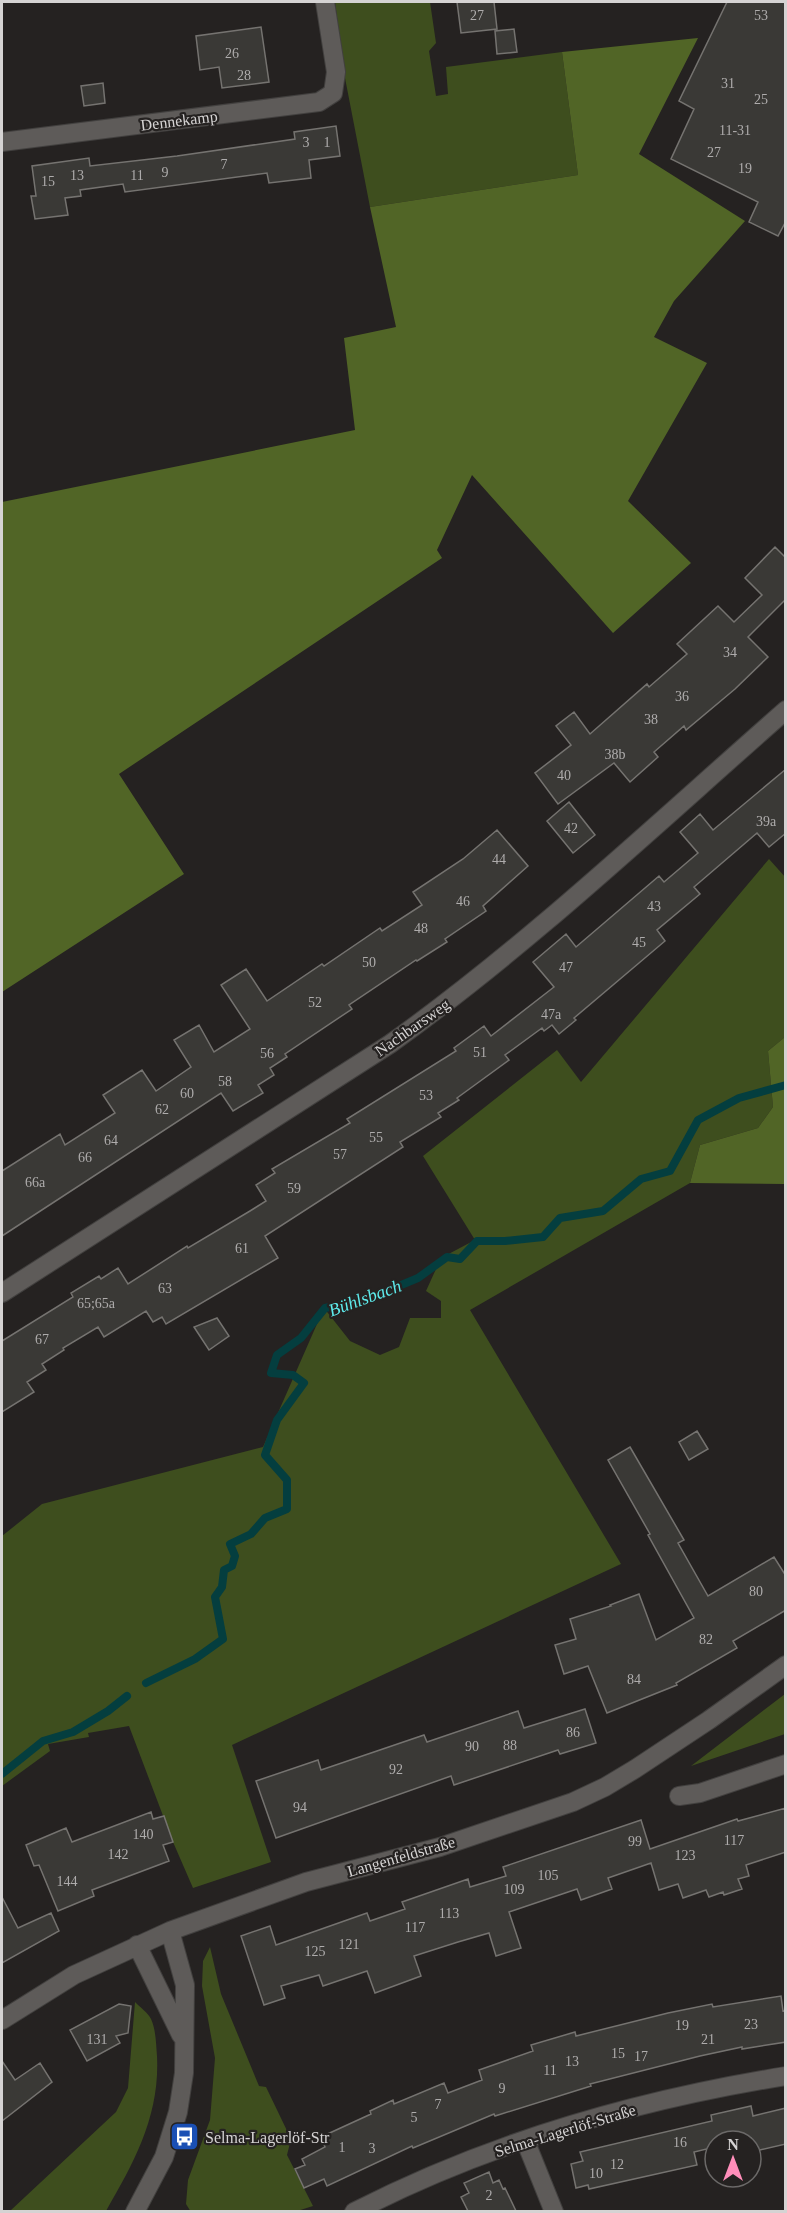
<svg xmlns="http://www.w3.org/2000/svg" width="787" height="2213" viewBox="0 0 787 2213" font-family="'Times New Roman',serif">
<rect width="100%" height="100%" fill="#252221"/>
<!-- green -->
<path fill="#3e4e1e" d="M335,2H430L436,43L429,51L436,96L448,94L446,67L562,52L578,175L370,207L345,78Z
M769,859L786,878L785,1037L768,1051L773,1107L758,1128L700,1145L690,1183L470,1310L621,1564L232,1745L271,1862L193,1888L173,1842L129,1726L88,1733L89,1737L48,1744L50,1751L2,1786V1536L42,1504L263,1447L324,1308L350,1341L380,1355L399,1347L410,1318H441V1301L426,1291L441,1258L475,1240L423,1156L557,1050L581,1082Z
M785,1694V1734L691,1766Z
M210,1947L221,1994L259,2086L266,2087L291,2139L287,2155L313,2206L294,2212H191L186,2204L188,2180L210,2120L215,2058L202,1986L203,1961Z
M135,2002C140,2007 148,2013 151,2019C156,2030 156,2044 157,2056C160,2115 135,2161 106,2211H10L116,2112L128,2088Z"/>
<!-- forest -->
<path fill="#516526" d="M698,38L639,154L745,221L674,301L654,337L707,363L628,501L691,563L613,633L472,475L437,550L442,558L119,774L184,874L2,992V502L355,430L344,338L396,327L370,207L578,175L562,52Z
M785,1037V1184L690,1183L700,1145L758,1128L773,1107L768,1051Z"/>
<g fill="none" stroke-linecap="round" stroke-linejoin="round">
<!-- stream -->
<path stroke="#043e3f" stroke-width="8" d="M146,1683L195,1659L223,1639L215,1597L222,1587L224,1570L232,1566L235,1556L230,1544L251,1534L265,1518L287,1509V1480L265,1455L277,1420L304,1383L293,1375L271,1373L277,1355L301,1338L325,1308L370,1298L418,1278L447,1257L460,1259L477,1241H505L543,1237L560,1218L603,1211L641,1179L670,1171L698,1120L739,1098L786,1085
M2,1774L43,1741L73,1732L108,1711L127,1696"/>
</g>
<!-- building -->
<path fill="#3a3936" stroke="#757370" stroke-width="1.5" d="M457,2H494L497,29L461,33Z
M727,2H786V221L778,236L749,222L758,202L671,159L694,109L679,101Z
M261,27L269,82L222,88L219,67L200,70L196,36Z
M514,29L517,52L497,54L495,31Z
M103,83L105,103L84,106L81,86Z
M336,126L340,156L309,160L311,178L269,183L267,173L125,192L123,184L80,190L81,196L65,198L68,215L35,219L31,196H36L32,166L89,158L90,166L177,156L295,139L294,132Z
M775,547L786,558V599L748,637L768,657L735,689L686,730L684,726L654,752L658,757L630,782L614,763L558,804L535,773L571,745L556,726L574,712L590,734L647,684L649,687L687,654L677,644L718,606L734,622L762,595L745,578Z
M786,769V833L769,847L757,833L694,887L700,894L657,930L665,941L574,1018L576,1020L559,1034L552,1025L544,1031L542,1028L505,1055L509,1060L457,1098L459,1100L438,1113L441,1117L400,1142L403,1147L265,1236L278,1258L166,1324L162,1317L153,1322L146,1311L104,1337L98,1327L63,1348L64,1350L42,1364L46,1370L27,1382L34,1392L2,1412V1341L73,1297L71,1293L99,1276L101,1279L118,1268L128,1284L187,1246L188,1248L250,1211L266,1201L256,1185L275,1173L272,1169L350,1123L347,1119L456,1051L454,1048L484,1026L491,1036L554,987L533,962L566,934L576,947L659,876L664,882L698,853L680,832L700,814L713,830Z
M569,802L595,835L573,853L547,821Z
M497,830L528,866L483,906L486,911L445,939L447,942L417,961L416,960L349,1005L352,1009L285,1054L287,1057L270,1068L274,1075L258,1085L263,1093L233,1111L221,1093L2,1236V1171L60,1134L65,1145L115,1113L103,1095L142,1070L156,1091L191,1067L174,1040L199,1025L214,1052L250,1029L221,985L246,969L267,1001L322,964L324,966L380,928L382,931L422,905L413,892L463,859Z
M217,1318L229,1336L209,1350L194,1327Z
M697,1431L708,1449L689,1460L679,1442Z
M630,1447L684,1540L678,1543L708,1596L774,1557L786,1576V1610L733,1641L737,1648L676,1683L677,1685L607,1713L588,1666L564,1674L555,1645L576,1639L570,1619L611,1606L610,1605L639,1594L656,1640L694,1618L648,1535L650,1534L608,1460Z
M585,1709L596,1743L560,1754L558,1750L454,1785L451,1776L276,1838L256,1781L318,1760L321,1770L424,1735L427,1742L518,1711L524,1728Z
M786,1808V1852L746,1865L749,1876L738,1879L742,1889L724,1895L723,1892L709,1897L706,1890L683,1898L678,1884L659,1890L651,1863L608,1878L612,1889L581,1900L577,1889L509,1912L521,1948L496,1956L489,1933L458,1942L414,1956L421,1976L375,1993L367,1971L323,1986L319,1975L281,1986L285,1998L264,2005L241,1936L270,1926L276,1945L367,1913L370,1921L405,1909L402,1902L468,1879L470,1887L506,1876L503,1867L641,1820L650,1849L737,1819L738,1821Z
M151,1812L153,1819L164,1816L173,1842L163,1845L169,1861L92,1890L94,1896L58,1911L39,1865L34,1866L26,1845L66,1828L72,1842Z
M2,1897L18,1928L51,1913L59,1931L2,1963Z
M781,1996L783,2011L786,2010V2042L742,2049V2047L700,2056L590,2084L591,2086L495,2116L494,2114L413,2148L412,2146L327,2186L324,2179L304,2188L295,2169L305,2165L302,2159L325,2147L321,2137L371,2114L370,2111L393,2100L394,2104L444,2083L448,2093L482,2080L479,2070L533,2051L531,2045L575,2032L576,2036L668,2013L712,2004L713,2007Z
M119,2004L131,2006L128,2033L116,2036L120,2043L87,2061L70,2030Z
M2,2061L15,2080L40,2063L52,2082L2,2121Z
M751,2106L753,2116L786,2108V2144L751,2152V2138L738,2141H715V2147L694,2152L697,2165L589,2189L588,2185L576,2188L571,2164L583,2161L580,2152L712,2121L711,2115Z
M489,2172L493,2183L499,2180L503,2189L505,2188L516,2211H468L461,2197L469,2193L464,2183Z"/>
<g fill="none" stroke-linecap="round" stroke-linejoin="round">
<defs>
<path id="minor" d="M2,142L319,102L333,93L336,72L325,2
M2,1293L390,1044C530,944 656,824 786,710
M679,1796L700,1793L786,1764
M137,1945L181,2035
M2,2020L74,1975L170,1931L306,1882L440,1847L573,1802L605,1787L635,1769L709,1720L786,1665
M525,2140L554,2212
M135,2212L164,2157L178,2112L184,2073L185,1985L170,1931
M354,2212C488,2143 637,2100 786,2076"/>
</defs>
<!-- minor casing -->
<use href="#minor" stroke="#42403f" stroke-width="20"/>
<!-- minor -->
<use href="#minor" stroke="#5e5b59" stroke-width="18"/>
</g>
<!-- icons -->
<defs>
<symbol id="bus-square" viewBox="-11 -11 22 22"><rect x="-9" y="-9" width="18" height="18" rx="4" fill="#1a4fb4" stroke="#252221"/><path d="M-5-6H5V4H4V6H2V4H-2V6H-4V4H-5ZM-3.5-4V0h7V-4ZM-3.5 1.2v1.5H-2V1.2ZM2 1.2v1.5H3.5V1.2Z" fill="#fff"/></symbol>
</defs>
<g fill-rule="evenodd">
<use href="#bus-square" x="168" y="2120" width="33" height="33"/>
</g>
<g text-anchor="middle" stroke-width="4.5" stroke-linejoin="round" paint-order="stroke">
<!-- number labels -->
<g font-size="14" fill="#aeacac">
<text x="477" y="20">27</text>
<text x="761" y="20">53</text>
<text x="232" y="58">26</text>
<text x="244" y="80">28</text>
<text x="728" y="88">31</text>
<text x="761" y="104">25</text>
<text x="735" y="135">11-31</text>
<text x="306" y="147">3</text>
<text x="327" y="147">1</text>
<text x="714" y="157">27</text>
<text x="224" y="169">7</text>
<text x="745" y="173">19</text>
<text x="165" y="177">9</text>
<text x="77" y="180">13</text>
<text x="137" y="180">11</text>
<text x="48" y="186">15</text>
<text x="730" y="657">34</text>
<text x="682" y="701">36</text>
<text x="651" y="724">38</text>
<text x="615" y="759">38b</text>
<text x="564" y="780">40</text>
<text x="766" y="826">39a</text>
<text x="571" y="833">42</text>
<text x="499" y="864">44</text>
<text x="463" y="906">46</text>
<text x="654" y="911">43</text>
<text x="421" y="933">48</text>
<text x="639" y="947">45</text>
<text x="369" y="967">50</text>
<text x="566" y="972">47</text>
<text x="315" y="1007">52</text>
<text x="551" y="1019">47a</text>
<text x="480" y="1057">51</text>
<text x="267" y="1058">56</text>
<text x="225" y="1086">58</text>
<text x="187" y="1098">60</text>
<text x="426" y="1100">53</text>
<text x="162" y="1114">62</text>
<text x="376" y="1142">55</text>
<text x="111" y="1145">64</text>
<text x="340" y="1159">57</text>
<text x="85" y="1162">66</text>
<text x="35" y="1187">66a</text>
<text x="294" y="1193">59</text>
<text x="242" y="1253">61</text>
<text x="165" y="1293">63</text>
<text x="96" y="1308">65;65a</text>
<text x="42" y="1344">67</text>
<text x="756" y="1596">80</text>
<text x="706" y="1644">82</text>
<text x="634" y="1684">84</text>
<text x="573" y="1737">86</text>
<text x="510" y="1750">88</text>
<text x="472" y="1751">90</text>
<text x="396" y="1774">92</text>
<text x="300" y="1812">94</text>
<text x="143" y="1839">140</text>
<text x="734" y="1845">117</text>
<text x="635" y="1846">99</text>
<text x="118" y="1859">142</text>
<text x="685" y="1860">123</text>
<text x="548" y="1880">105</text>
<text x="67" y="1886">144</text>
<text x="514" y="1894">109</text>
<text x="449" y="1918">113</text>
<text x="415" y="1932">117</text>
<text x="349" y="1949">121</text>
<text x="315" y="1956">125</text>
<text x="751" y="2029">23</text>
<text x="682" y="2030">19</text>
<text x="97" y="2044">131</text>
<text x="708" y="2044">21</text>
<text x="618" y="2058">15</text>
<text x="641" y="2061">17</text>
<text x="572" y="2066">13</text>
<text x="550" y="2075">11</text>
<text x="502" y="2093">9</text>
<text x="438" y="2109">7</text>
<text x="414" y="2122">5</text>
<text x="680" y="2147">16</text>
<text x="342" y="2152">1</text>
<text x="372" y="2153">3</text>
<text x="617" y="2169">12</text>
<text x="596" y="2178">10</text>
<text x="489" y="2200">2</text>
</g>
<!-- street labels -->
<g font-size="16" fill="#d5d3d3" stroke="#252221">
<text transform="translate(179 120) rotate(-7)" y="6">Dennekamp</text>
<text transform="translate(412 1027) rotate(-35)" y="6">Nachbarsweg</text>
<text transform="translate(401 1856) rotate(-16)" y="6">Langenfeldstraße</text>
<text transform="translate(565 2130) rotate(-17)" y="6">Selma-Lagerlöf-Straße</text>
</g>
<!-- poi labels -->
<g font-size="16" fill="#d5d3d3" stroke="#252221" text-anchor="start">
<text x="205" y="2143">Selma-Lagerlöf-Str</text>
</g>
<!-- water labels -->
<g font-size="18" font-style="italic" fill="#5eeced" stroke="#252221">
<text transform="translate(365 1298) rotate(-20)" y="6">Bühlsbach</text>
</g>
</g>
<!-- border -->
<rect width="787" height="2213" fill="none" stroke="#d5d3d3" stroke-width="6"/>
<!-- north arrow -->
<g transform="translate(733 2159)"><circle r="28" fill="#252221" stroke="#6b6968" stroke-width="1.5"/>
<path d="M0-4.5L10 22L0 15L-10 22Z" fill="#ff8eba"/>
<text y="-9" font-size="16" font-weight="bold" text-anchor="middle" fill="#d5d3d3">N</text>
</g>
</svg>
